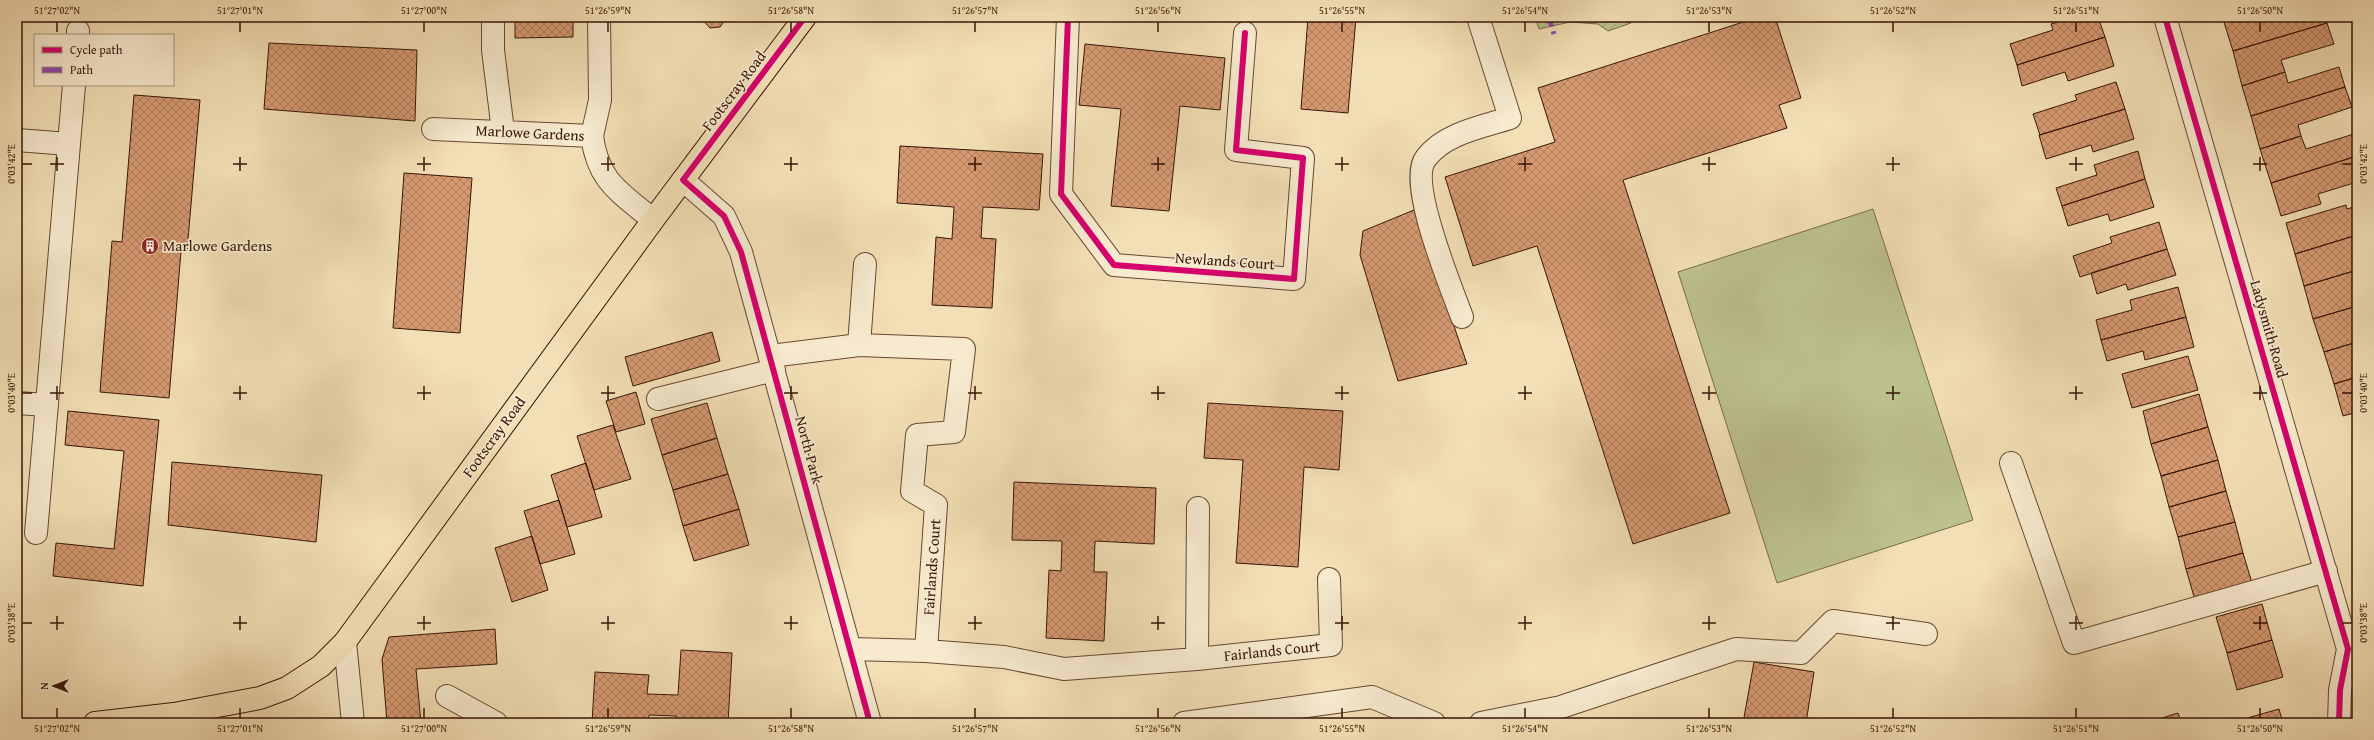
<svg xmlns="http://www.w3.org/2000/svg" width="2374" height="740" viewBox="0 0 2374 740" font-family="'Gentium Book Plus',serif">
<defs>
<pattern id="garden-furrows" width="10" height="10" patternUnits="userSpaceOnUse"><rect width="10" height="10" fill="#bcc18d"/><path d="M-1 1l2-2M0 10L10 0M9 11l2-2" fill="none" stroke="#a2a578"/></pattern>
<pattern id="building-cross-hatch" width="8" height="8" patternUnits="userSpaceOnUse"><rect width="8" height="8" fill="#d69a71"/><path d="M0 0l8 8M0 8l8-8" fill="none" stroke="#ae7c5b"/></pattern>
</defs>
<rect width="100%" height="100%" fill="#f3dfb5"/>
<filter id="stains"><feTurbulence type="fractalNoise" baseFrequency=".005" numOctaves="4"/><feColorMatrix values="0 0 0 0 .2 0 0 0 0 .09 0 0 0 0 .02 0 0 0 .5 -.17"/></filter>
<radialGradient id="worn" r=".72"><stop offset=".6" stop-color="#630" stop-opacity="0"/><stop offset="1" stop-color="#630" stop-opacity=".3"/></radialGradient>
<!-- garden -->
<path fill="url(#garden-furrows)" stroke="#7a6b4a" d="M1535,17H1630L1631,23L1608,31L1598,24L1570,22L1539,29Z"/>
<!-- pitch -->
<path fill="#bcc18d" stroke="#7a6b4a" d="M1873,209L1973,520L1777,583L1678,272Z"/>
<!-- building -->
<path fill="url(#building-cross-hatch)" stroke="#371507" d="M515,17H573V37L515,38Z
M700,17H727L720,27L710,28Z
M1308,17H1356L1348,113L1301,109Z
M1759,17H1775L1801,98L1779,105L1787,128L1623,180L1730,513L1633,544L1537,246L1473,266L1445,177L1555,142L1538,88Z
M2002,17H2017L2003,22Z
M2075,17H2098L2105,37L2017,65L2010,44L2053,30L2051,24Z
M2231,17H2325L2327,23L2233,51L2223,19Z
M2327,23L2334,44L2281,60L2285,72L2242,86L2233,51Z
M2105,37L2114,66L2068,81L2065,72L2022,86L2017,65Z
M269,43L417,50L415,121L264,109Z
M1085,44L1225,58L1220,110L1180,106L1169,211L1111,206L1121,109L1079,105Z
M2339,67L2345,87L2251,116L2242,86L2285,72L2288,83Z
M2116,82L2125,109L2040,135L2033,114L2077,100L2075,95Z
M2345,87L2352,107L2298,125L2301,136L2260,149L2251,116Z
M134,95L200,100L187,251H181L169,398L100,392L112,241L122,242Z
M2125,109L2134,139L2093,152L2091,145L2046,159L2039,135Z
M2357,133V156L2271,183L2260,149L2301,136L2306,149Z
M900,146L1043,154L1039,210L983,207L981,238L996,239L992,308L932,305L936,237L952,239L954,207L897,203Z
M2138,151L2145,179L2062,206L2056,188L2097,175L2094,165Z
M2357,156V182L2318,194L2321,204L2281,216L2271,183Z
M404,173L472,178L460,333L393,328Z
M2145,179L2154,207L2110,221L2108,214L2068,226L2062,206Z
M2346,205L2347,209L2357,206V235L2295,254L2286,223Z
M1414,210L1467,364L1398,381L1360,255L1363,231Z
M2159,222L2167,249L2080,277L2073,256L2112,243L2110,237Z
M2357,235V270L2304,286L2295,254Z
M2167,249L2176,275L2128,290L2126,284L2097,294L2091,273Z
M2357,270V306L2313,319L2304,286Z
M2178,287L2186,317L2101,340L2096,320L2132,310L2130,300Z
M2357,306V342L2324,352L2313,319Z
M2186,317L2194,347L2145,360L2143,351L2107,361L2101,340Z
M712,332L720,361L633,386L625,357Z
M2357,342V377L2334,384L2324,352Z
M2188,356L2198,390L2132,408L2122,374Z
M2357,377V412L2343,416L2334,384Z
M636,392L645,424L616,432L606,401Z
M2199,394L2208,427L2151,444L2143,411Z
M707,403L717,438L662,455L651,419Z
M1208,403L1343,411L1339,470L1304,467L1298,567L1236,563L1243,460L1204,458Z
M68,411L159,420L143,586L53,576L56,543L114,549L124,451L65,445Z
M613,425L631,479L594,490L577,436Z
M2208,427L2218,460L2161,476L2151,444Z
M717,438L728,474L673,490L662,455Z
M2218,460L2226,491L2169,507L2161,476Z
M172,462L322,475L316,542L168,525Z
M586,463L602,517L567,527L551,475Z
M728,474L739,509L683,526L673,490Z
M1014,482L1156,488L1154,544L1095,541L1094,572H1107L1104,641L1046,638L1049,570L1061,571L1062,541L1012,540Z
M2226,491L2235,522L2178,537L2169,507Z
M559,500L575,554L540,564L524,511Z
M739,509L749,545L694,561L683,526Z
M2235,522L2243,553L2186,569L2178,537Z
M532,536L548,590L512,602L495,548Z
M2243,553L2252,583L2195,600L2186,569Z
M2262,604L2272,640L2227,653L2216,617Z
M495,629L497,664L416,669L421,723H387L382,659L389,637Z
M2272,640L2283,677L2237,690L2227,653Z
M681,650L732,653L728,723H676V716L649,715L648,723H592L595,672L649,675L647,694L678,695Z
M1754,662L1814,672L1806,723H1743Z
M2279,709L2283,723H2230Z
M2178,713L2181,723H2146Z"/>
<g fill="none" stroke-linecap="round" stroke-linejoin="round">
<defs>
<path id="minor" d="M493,17V50L503,131
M1068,17L1061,194L1114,265L1294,279L1303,158L1236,150L1245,33
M2165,17L2348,649L2340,690L2339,723
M78,35V31
M433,129L592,136C598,182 620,192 653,220
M592,136L600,100L599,17
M17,140L69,144
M683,180L724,216L741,252L870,723
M1462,317C1451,287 1407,182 1426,158C1445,133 1482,127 1510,118L1478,17
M859,345L865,264
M771,356L859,345L964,349L954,432L917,435L912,491L936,505L926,651
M658,399L774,370
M17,403L47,405
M2011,463L2074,643L2326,571
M36,533L74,85
M345,642L353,723
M851,649L926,651L1004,657L1064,669L1197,659L1331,645L1329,579
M1197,659L1198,508
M447,696L496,723
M1184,723L1372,697L1434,723
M1481,723L1561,707L1736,649L1801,653L1833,621L1926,634"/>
<path id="major" d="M95,723L174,714L260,698L287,688L321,666L345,642L653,220L805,17"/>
</defs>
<!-- minor casing -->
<use href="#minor" stroke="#664832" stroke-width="24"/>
<!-- major casing -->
<use href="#major" stroke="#371507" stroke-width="24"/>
<!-- minor -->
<use href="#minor" stroke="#f7eacf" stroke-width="22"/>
<!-- major -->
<use href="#major" stroke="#f3dfb5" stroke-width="22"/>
<!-- quiet -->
<path stroke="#8e44ad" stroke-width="5" stroke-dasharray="10 5" stroke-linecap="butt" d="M1549,17L1554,34"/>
<defs>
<path id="cycleway" d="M805,17L683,180L724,216L741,252L870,723
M1068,17L1061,194L1114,265L1294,279L1303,158L1236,150L1245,33
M2165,17L2348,649L2340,690L2339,723"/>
</defs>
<!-- cycleway casing -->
<use href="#cycleway" stroke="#f7eacf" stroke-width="8"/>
<!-- cycleway -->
<use href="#cycleway" stroke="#d6006c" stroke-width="6"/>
</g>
<!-- ticks -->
<path fill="none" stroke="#371507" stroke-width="1.5" d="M57,22V32M240,22V32M424,22V32M608,22V32M791,22V32M975,22V32M1158,22V32M1342,22V32M1525,22V32M1709,22V32M1893,22V32M2076,22V32M2260,22V32M57,157V171M240,157V171M424,157V171M608,157V171M791,157V171M975,157V171M1158,157V171M1342,157V171M1525,157V171M1709,157V171M1893,157V171M2076,157V171M2260,157V171M22,164H32M50,164H64M233,164H247M417,164H431M601,164H615M784,164H798M968,164H982M1151,164H1165M1335,164H1349M1518,164H1532M1702,164H1716M1886,164H1900M2069,164H2083M2253,164H2267M2342,164H2352M57,386V400M240,386V400M424,386V400M608,386V400M791,386V400M975,386V400M1158,386V400M1342,386V400M1525,386V400M1709,386V400M1893,386V400M2076,386V400M2260,386V400M22,393H32M50,393H64M233,393H247M417,393H431M601,393H615M784,393H798M968,393H982M1151,393H1165M1335,393H1349M1518,393H1532M1702,393H1716M1886,393H1900M2069,393H2083M2253,393H2267M2342,393H2352M57,616V630M240,616V630M424,616V630M608,616V630M791,616V630M975,616V630M1158,616V630M1342,616V630M1525,616V630M1709,616V630M1893,616V630M2076,616V630M2260,616V630M22,623H32M50,623H64M233,623H247M417,623H431M601,623H615M784,623H798M968,623H982M1151,623H1165M1335,623H1349M1518,623H1532M1702,623H1716M1886,623H1900M2069,623H2083M2253,623H2267M2342,623H2352M57,708V718M240,708V718M424,708V718M608,708V718M791,708V718M975,708V718M1158,708V718M1342,708V718M1525,708V718M1709,708V718M1893,708V718M2076,708V718M2260,708V718"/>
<!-- icons -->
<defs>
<symbol id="building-disc" viewBox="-11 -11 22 22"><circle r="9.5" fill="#8f2418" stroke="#f7eacf"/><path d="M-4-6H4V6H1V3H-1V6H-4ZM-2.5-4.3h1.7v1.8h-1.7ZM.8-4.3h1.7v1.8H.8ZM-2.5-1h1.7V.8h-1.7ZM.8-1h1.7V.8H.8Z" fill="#fff"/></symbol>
</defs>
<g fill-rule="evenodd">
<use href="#building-disc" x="140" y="236" width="20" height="20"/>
</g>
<g text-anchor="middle" stroke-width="3.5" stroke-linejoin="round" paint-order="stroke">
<!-- street labels -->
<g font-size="15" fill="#371507" stroke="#f7eacf">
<text transform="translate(734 91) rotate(-53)" y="5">Footscray Road</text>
<text transform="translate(530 133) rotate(3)" y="5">Marlowe Gardens</text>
<text transform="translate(1225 261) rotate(4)" y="5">Newlands Court</text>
<text transform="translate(2269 329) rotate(74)" y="5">Ladysmith Road</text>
<text transform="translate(494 437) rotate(-54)" y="5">Footscray Road</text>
<text transform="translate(809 450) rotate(75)" y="5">North Park</text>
<text transform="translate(932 567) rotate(-86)" y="5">Fairlands Court</text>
<text transform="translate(1272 651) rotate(-6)" y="5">Fairlands Court</text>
</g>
<!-- poi labels -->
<g font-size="15" fill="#371507" stroke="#f7eacf" text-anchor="start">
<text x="163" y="251">Marlowe Gardens</text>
</g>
</g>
<!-- margin -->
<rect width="2374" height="740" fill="none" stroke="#f3dfb5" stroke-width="44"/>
<!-- legend -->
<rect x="34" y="34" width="140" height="52" fill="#f7eacf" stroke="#aa957f"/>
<rect x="42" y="47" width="20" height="6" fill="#d6006c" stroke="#aa957f"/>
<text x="70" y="54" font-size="12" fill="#371507">Cycle path</text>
<rect x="42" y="67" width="20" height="6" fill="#8e44ad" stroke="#aa957f"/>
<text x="70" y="74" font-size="12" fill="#371507">Path</text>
<!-- north arrow -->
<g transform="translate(54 686) rotate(270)" stroke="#f7eacf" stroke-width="3" paint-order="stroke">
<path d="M0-3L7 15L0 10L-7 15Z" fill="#371507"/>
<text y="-6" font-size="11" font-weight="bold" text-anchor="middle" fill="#371507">N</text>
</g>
<rect x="22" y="22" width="2330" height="696" fill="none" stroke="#371507" stroke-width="1.5"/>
<g font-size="10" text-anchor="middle" fill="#371507">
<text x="57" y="14">51°27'02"N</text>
<text x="240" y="14">51°27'01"N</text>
<text x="424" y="14">51°27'00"N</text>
<text x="608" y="14">51°26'59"N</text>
<text x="791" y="14">51°26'58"N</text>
<text x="975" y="14">51°26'57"N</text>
<text x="1158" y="14">51°26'56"N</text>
<text x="1342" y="14">51°26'55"N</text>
<text x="1525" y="14">51°26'54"N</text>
<text x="1709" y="14">51°26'53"N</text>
<text x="1893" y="14">51°26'52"N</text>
<text x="2076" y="14">51°26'51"N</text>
<text x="2260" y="14">51°26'50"N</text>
<text transform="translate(2363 164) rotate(-90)" y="4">0°03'42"E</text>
<text transform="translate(11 164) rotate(-90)" y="4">0°03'42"E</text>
<text transform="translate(2363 393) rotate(-90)" y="4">0°03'40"E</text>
<text transform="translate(11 393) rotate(-90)" y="4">0°03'40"E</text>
<text transform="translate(2363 623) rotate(-90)" y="4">0°03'38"E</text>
<text transform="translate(11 623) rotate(-90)" y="4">0°03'38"E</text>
<text x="57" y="732">51°27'02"N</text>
<text x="240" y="732">51°27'01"N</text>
<text x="424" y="732">51°27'00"N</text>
<text x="608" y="732">51°26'59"N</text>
<text x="791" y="732">51°26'58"N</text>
<text x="975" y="732">51°26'57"N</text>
<text x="1158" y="732">51°26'56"N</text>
<text x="1342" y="732">51°26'55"N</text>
<text x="1525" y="732">51°26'54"N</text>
<text x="1709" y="732">51°26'53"N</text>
<text x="1893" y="732">51°26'52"N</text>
<text x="2076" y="732">51°26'51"N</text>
<text x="2260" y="732">51°26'50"N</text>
</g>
<rect width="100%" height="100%" filter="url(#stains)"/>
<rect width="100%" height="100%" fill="url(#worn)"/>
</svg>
